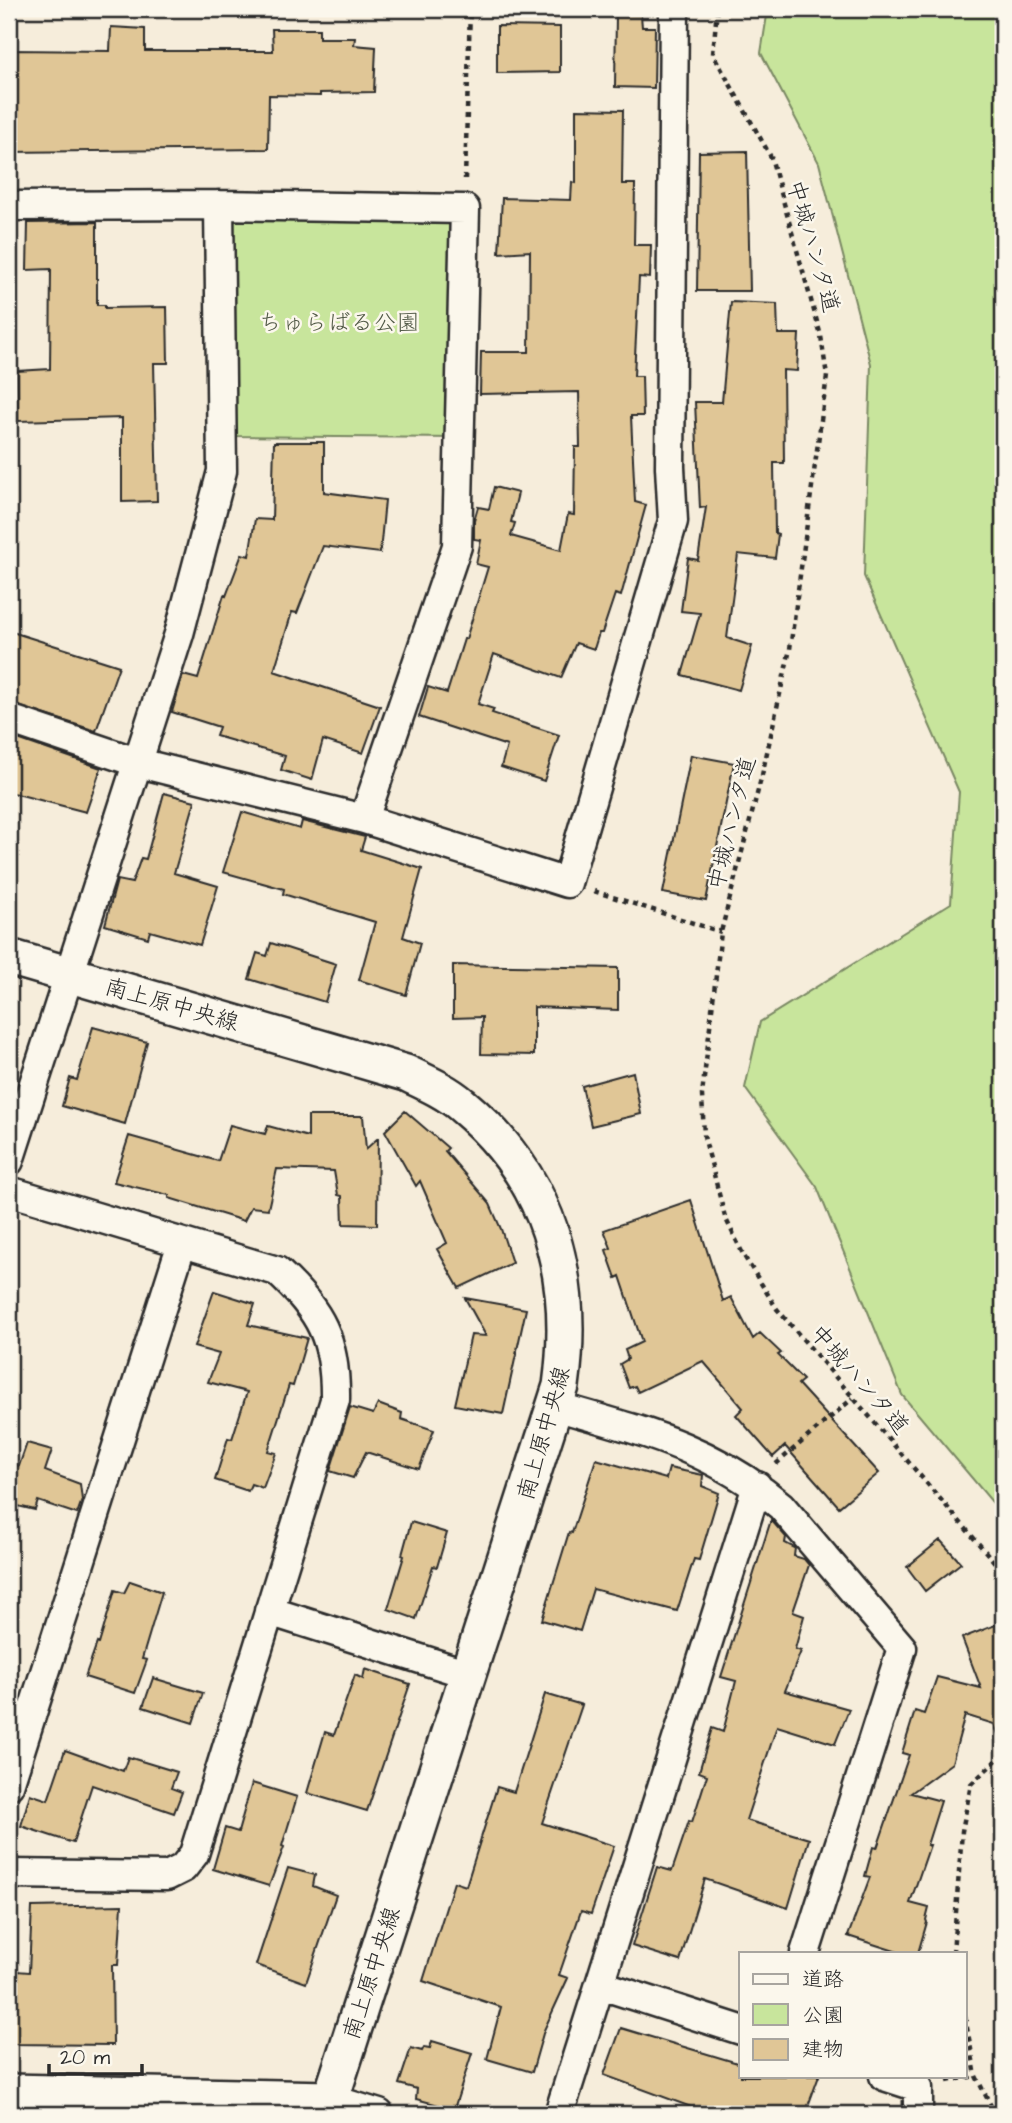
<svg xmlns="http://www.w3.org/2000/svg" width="1012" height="2123" viewBox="0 0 1012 2123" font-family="'Architects Daughter','Klee One',sans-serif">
<rect width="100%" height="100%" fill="#f6eddb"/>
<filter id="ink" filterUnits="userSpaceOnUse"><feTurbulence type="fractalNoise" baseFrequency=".0143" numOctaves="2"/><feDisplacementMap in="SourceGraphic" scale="14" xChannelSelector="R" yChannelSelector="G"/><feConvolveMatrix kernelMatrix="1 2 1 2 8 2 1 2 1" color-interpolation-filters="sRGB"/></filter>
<g filter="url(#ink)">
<!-- green -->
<path fill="#c8e59c" stroke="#7a8864" stroke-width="2" d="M768,9H1003V1515L902,1395L817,1187L745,1088L760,1022L951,903L959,792L864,576L871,364L819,163L761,53Z
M219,205L465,209L459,438L223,436Z"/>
<!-- building -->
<path fill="#e0c696" stroke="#2b2b2b" stroke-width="2" d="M616,14L641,15L642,27H655L654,88L615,87Z
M497,26L560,27V72L497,73Z
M111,27L145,29V51H273L272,29H319V38H355L354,45L376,47L374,92L320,93V96L269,95L268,149L9,152V50L110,51Z
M576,109L623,110L622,184H635L634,245H651L650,278L639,277L634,376H642L643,416H631L635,502L646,505L621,596L615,594L602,633H599L594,649L576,643L561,678L494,654L478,704L494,709L492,713L559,735L544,781L501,767L507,746L419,717L428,687L447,693L464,639H466L488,567L476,564L481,540L474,539V521L478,507L489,509L494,487L518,493L511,522L515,523L511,536L561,550L568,514L574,515L575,447H580L579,392L480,394L481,352H529L530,251L499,253L502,198L571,200L572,182L576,183Z
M747,151L750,291H697L699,152Z
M97,222V305H105V308L167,307L168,363H154L157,501L122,502V418L18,421L17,371L50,369L51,269L27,270L28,223Z
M731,302L777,304L778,334H799L797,371L783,370L784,463H774L775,533L778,534L775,558L738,554L727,638L752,646L739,690L682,675L700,613L681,611L688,558L698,560L706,507L700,508L695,402H722Z
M274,442H324V492L385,500L380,553L323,546L297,613L292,612L274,671L380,706L363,753L323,740L312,780L281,770L285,756L216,736L219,727L172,712L183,675L198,679L224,595L226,596L242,554L249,556L255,519L272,520Z
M9,631L119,666L96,731L9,703Z
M9,736L101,768L86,812L9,792Z
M691,755L734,763L706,901L663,893Z
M164,793L195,801L174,873L218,886L200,945L150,931L148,938L105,925L117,880L132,883L141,858L146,859Z
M242,812L300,829L302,821L365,837L361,850L422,869L403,937L420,943L406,995L359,980L375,922L283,894L284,889L223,872Z
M271,943L336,964L325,1002L249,979L257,953L267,956Z
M453,965L618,968V1010L534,1007V1055L481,1054L482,1017L453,1018Z
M93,1027L147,1042L125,1124L62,1106L70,1078L77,1080Z
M633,1072L641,1114L591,1126L582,1086Z
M405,1111L448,1148L445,1151L490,1204L501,1229L512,1263L459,1288L437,1249L447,1243L420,1181L416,1186L385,1131Z
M308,1116H363L366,1149L378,1138L377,1225L343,1224L342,1196L338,1195L334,1171L277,1169L268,1209L251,1207L244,1221L169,1198V1195L114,1182L129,1136L218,1161L230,1125L265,1134L268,1126L308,1137Z
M691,1200L723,1301L731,1297L753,1339L760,1333L781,1353L778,1355L803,1380L798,1384L879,1473L839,1507L785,1446L773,1457L736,1415L743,1408L703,1361L638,1392L635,1386L629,1388L620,1364L628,1359L625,1350L642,1342L620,1276L616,1278L606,1250L611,1248L604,1230Z
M214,1291L255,1304L248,1325L307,1338L293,1386L289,1385L268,1451L276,1453L263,1488L251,1484L248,1491L215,1480L228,1438L232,1439L247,1392L208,1382L219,1354L194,1347Z
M465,1298L526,1309L503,1414L455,1405L471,1335L486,1336Z
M378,1404L402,1413L401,1419L434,1430L419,1469L366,1452L353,1478L330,1471L350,1407L373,1414Z
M27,1443L52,1450L45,1471L80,1484L82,1500L77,1514L38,1501L35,1510L9,1504V1489L16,1465L19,1466Z
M596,1459L666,1479L669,1468L703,1475L702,1486L719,1493L699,1560L694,1559L677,1611L593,1589L580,1631L542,1620L569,1532L572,1533Z
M771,1520L786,1537L785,1543L795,1548L794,1556L804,1559L809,1565L793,1612L804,1616L795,1649L801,1651L785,1691L849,1709L835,1744L777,1726L746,1820L809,1839L788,1908L705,1879L680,1961L632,1946L657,1867L672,1871L689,1821L692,1822L707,1775L699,1772L712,1728L723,1732L736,1681L721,1677Z
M411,1522L447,1533L437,1567L433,1566L416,1619L388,1609L404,1556L402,1555Z
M940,1540L961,1563L925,1591L907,1567Z
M130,1581L162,1592L142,1659L147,1660L135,1693L85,1677L97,1643L99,1644L115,1590L124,1593Z
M1003,1622V1741L1001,1742L994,1724L965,1715L952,1763L911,1793L941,1801L927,1845H930L910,1903L929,1908L926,1920L927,1922L918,1953H901L848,1936L870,1877L865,1876L873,1847L877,1848L909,1755L902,1753L915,1711L924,1714L937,1677L981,1688L962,1638Z
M365,1669L410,1684L367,1811L307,1793L325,1732L334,1735L355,1675L363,1679Z
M153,1678L203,1693L193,1723L143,1707Z
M545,1694L582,1705L542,1823L614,1846L591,1914L581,1911L559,1975L568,1978L544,2030L532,2072L487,2059L501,2007L423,1981L454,1882L466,1886L497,1787L514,1792Z
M65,1750L123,1771L128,1757L177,1772L171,1788L182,1792L174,1813L92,1785L73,1843L21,1826L30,1794L48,1800Z
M252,1783L297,1797L282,1846L284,1847L269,1886L213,1869L225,1828L238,1832Z
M288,1868L315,1875L313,1886L336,1895L306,1983L256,1965Z
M122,1905L118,1965H112L113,2045L9,2044V1980L17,1978V1971L29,1972L32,1907Z
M621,2028L741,2064V2076H819L805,2114H710L604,2075Z
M432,2041L472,2053L454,2109L416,2099L417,2089L399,2084L411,2048L422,2051L424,2047L430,2048Z"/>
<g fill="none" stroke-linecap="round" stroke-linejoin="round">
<defs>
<path id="minor" d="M9,206L219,205L465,209L457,546L364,819
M9,719L139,763L364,819L567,883L673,521L670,467L674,9
M9,1161L179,634L222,471L219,205
M9,1191L277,1271C321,1311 336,1340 335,1400L194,1854L183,1868L167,1876L9,1874
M555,1406C641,1431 709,1446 781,1506L902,1648L805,1953
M269,1611L468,1674
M9,1785L182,1243
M601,1985L741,2030
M884,2076L918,2087V2114
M330,2099L379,2114
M559,2114L757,1486"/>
<path id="tertiary" d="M9,957L406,1073C425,1082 446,1091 462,1105C550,1178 576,1276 561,1386L326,2114
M9,2092L330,2099"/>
</defs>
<!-- minor casing -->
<use href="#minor" stroke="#2b2b2b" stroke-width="33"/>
<!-- tertiary casing -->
<use href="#tertiary" stroke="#2b2b2b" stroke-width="40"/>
<!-- path -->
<path stroke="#2b2b2b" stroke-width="4.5" stroke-dasharray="5 5" stroke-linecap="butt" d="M717,9L713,54L771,157L821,336L827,376L790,649L762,775L721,932L702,1095L704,1136L725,1217L744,1256L777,1309L1003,1572
M465,179L470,9
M594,891L721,932
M776,1464L853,1398
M953,1953L962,1831L971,1784L1003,1754
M965,2017L976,2076L995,2114
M947,2081L976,2076"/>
<!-- minor -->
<use href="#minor" stroke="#fbf7ec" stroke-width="28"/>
<!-- tertiary -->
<use href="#tertiary" stroke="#fbf7ec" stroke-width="35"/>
</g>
</g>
<g text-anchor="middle" stroke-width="5" stroke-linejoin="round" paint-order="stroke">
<!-- street labels -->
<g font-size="23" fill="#2b2b2b" stroke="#fbf7ec">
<text transform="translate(814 246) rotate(74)" y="8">中城ハンタ道</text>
<text transform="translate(731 823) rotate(-76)" y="8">中城ハンタ道</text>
<text transform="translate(172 1004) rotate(16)" y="8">南上原中央線</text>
<text transform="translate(860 1379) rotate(49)" y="8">中城ハンタ道</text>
<text transform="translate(543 1433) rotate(-74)" y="8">南上原中央線</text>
<text transform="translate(371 1973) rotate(-72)" y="8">南上原中央線</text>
</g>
<!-- park labels -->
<g font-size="23" fill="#525a47" stroke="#fbf7ec">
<text x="339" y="330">ちゅらばる公園</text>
</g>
</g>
<!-- margin -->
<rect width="1012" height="2123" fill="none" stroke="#fbf7ec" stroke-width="35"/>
<rect x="18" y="18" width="977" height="2088" fill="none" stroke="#2b2b2b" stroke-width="2.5" filter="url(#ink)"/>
<!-- legend -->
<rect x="739" y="1952" width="228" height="126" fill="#fbf7ec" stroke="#a8a59f" stroke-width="2"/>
<rect x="753" y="1974" width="35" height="10" fill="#fbf7ec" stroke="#a8a59f" stroke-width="2"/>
<text x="802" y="1986" font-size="21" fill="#2b2b2b">道路</text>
<rect x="753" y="2004" width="35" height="21" fill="#c8e59c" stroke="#a8a59f" stroke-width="2"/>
<text x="802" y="2022" font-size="21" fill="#2b2b2b">公園</text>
<rect x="753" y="2039" width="35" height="21" fill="#e0c696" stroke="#a8a59f" stroke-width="2"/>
<text x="802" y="2056" font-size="21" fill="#2b2b2b">建物</text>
<!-- scale -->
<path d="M49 2064v10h93v-10" fill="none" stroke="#2b2b2b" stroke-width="3.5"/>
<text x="60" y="2064" font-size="21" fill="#2b2b2b" stroke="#fbf7ec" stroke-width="5" paint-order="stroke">20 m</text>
</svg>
